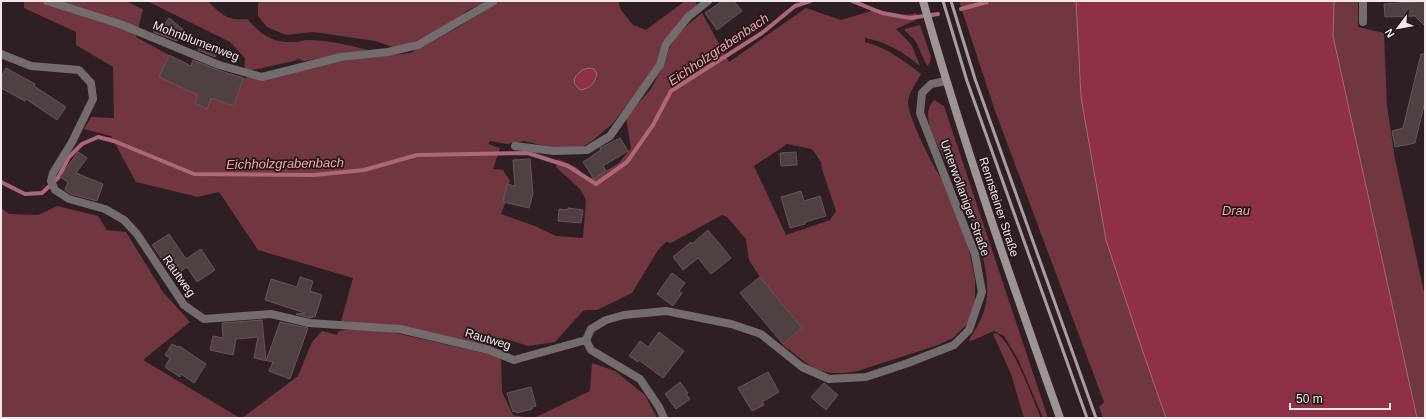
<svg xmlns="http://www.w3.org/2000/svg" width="1426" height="419" viewBox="0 0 1426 419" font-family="Helvetica,sans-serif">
<rect width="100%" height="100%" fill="#2f1f22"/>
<!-- green -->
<path fill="#703742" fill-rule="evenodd" d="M24,1H125L143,9L136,37L169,55L159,77L198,95L195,103L206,108L212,97L234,106L243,78L263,76L317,64L410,53L455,29L501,1H618L621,10L633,25L646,30L685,1H695L699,8L678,27L656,66L637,93L612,124L591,142L580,148H554L524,141L507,144L490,141L488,144L500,148L493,169L503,170L510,181L509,184H507L503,202L505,203L501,214L535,226L556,236L583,238L586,200L580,189L556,167L558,159L578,168L587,180L593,177L594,178L619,163L631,148L626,117L650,90L662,69L670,47L677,34L702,13L729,62L806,8L841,20L878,9C888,14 905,17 916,13L918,19L896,29L908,41L913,48L920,66C903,52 887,42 865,38V42C887,48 903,60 921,74C917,82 909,92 908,102C907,114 934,169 942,179L967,240L975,279V305L967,324L953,338L938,345L858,371C842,374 823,375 809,365C800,359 792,351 782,345L802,328L760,277L749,260L746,239L727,217L722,215L671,243L666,242L658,250L632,293L597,310H587L583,311L555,342L528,346L503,338L497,346H483L405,328L341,321L353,278L258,250L219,192L198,197L136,182L111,136L84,129L91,117L114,118L113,67L76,45V32L24,8ZM787,144L812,149L821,162L822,169L836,211L830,220L786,235L754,166Z
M147,1H207C222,14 226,21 247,19C262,35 272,43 295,42C299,42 303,40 307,40C327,40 349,45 368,50L304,61L298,59L294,61L244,72L245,58L230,42Z
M260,1H486L467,11L452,23L435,32L399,49L375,41L314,32L286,35L267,27L258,16V4Z
M959,1H1076L1081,97L1143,352L1166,418H1103L1099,407L1104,402L994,108Z
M1334,1H1358V27L1384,33L1387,106L1395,159L1425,297V418H1417L1333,36Z
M920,25L931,57L930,63L927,66L917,44L914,39L905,31V29Z
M934,100L944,106L1048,418H1043L1018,359L1004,336L994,331L971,341L969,340C978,326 986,313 987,295C988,284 986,273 984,262C976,229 964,198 949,167C943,156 930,133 929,122C927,113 928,107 934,100Z
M57,206L98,216L107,230L126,232L163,292L190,322L143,360L240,418H1V208L9,214L38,215Z
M358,328L387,331L501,357L502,392L513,415L530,418H242L298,376L312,342L322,331L337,335L339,331Z
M996,333C1013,342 1033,400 1041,418H1024L1011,374L993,334Z
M592,363L615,371L645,395L657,418H534L590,391Z"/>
<!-- water -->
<path fill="#8e3047" stroke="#ac6778" d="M1076,1H1334L1333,36L1417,418H1166L1143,352L1106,240L1081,97Z
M589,68L594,69L597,74C594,84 591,88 580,90L574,83L575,77L582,70Z"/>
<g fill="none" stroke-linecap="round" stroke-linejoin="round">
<!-- stream -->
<path stroke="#ac6778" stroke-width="4" d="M852,1L882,13L910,18L938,14
M961,9L987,2V1
M1,182L25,194L42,193L58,178L69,157L82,144L98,137L114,141L194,174L314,175L364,170L417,155L528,153L568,166L596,184L627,162L653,125L671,91L762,33L795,6L810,1"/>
</g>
<!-- building -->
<path fill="#514042" stroke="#685558" d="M722,1H734L742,11L717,30L705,13Z
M1425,1V26L1415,16L1385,17L1384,4Z
M169,18L185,31L177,41L153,32L161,23L164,25Z
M202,42L219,50L215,57L198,50Z
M1421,54H1425V101L1415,143L1395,147L1392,131L1403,128Z
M169,55L191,66L193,60L218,70L243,78L234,106L211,98L207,109L195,103L198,95L159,77Z
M6,68L35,84L34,86L66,107L57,120L26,99L25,101L1,88V77Z
M620,138L628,151L603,166L606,171L594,179L583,162L601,150L600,148Z
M78,152L87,158L76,173L103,184L97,201L71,194L65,190L68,182L60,177Z
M796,152L797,165L781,166L780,153Z
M530,159L533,194L529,208L503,202L507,184L515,186L513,160Z
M801,191L804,201L820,196L826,216L805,222V224L790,228L781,197Z
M568,208L583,210L581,223L558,221L559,209L568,210Z
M708,230L731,258L711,274L698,258L683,270L673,257L691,242L692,244Z
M169,234L186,259L201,249L215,270L197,282L187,267L174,276L152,245Z
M672,273L685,283L679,291L682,293L673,306L657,294Z
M300,277L313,281L310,291L322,295L315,317L313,316L312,318H310L296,314L305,313L265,300L271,279L297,287Z
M760,277L802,328L783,344L740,293Z
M262,320L266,361L280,322L308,328L290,379L269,371L273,362L254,358L258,337L236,339L233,355L210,350L213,336L223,338L222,323Z
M659,332L684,351L663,378L639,360L638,362L629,356L640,341L648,347Z
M172,344L178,347L179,346L206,364L194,383L181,374L180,377L165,367L170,358L165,355Z
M768,372L779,392L762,402L764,405L752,411L738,388Z
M680,382L688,393L686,394L690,399L676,409L665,394Z
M824,383L838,395L826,410L811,397Z
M531,387L536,406L532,407V409L517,413L516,411L513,412L507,393Z"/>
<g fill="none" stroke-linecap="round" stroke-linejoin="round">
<!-- minor -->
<path stroke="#736b6c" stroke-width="8" d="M47,1L120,24L219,65L262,77L341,57L388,52L418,45L494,1
M1363,1V22
M1,54L31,66L79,70L91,83L93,99L72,142L53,173L51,181L55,190L69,199L105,209L124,220L137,234L184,305L204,319L271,314L309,323L400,329L489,350L514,360L586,340
M515,146L554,151L587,150L610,136L660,65L666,44L688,17L708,1
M664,418L659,407L640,379L591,350L586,340L591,329L606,320L624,315L666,311L731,324L761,334L802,367L829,379L866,377L908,363L954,345L969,330L982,292L975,254L920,113L922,93L931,84L946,81"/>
<!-- secondary -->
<path stroke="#a09394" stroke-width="8" d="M923,1C963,142 1011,280 1060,418"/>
<!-- rail -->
<path stroke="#ab9ea1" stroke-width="3" d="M943,1L967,81L1087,418
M951,1L975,79L1096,418"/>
</g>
<g text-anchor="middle" stroke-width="3.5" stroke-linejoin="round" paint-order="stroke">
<!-- street labels -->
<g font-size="12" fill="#f2e7e9" stroke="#251618">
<text transform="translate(196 41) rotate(21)" y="4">Mohnblumenweg</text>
<text transform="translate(965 198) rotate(70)" y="4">Unterwollaniger Straße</text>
<text transform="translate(999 207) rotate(72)" y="4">Rennsteiner Straße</text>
<text transform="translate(179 276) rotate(55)" y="4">Rautweg</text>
<text transform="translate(488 339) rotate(17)" y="4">Rautweg</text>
</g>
<!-- water labels -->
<g font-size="13" font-style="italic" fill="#f6a7b4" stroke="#251618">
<text transform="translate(718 49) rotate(-34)" y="5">Eichholzgrabenbach</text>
<text transform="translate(285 163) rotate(-1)" y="5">Eichholzgrabenbach</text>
<text x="1236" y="215">Drau</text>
</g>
</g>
<!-- border -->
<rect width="1426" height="419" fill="none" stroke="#f2e7e9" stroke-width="4"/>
<!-- north arrow -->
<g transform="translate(1398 28) rotate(238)" stroke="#251618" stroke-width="3" paint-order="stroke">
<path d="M0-3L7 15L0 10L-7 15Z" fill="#f2e7e9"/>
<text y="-6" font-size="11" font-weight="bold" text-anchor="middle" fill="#f2e7e9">N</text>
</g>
<!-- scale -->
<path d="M1290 403v6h100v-6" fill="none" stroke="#f2e7e9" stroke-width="2"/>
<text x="1296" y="403" font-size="12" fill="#f2e7e9" stroke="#251618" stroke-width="3" paint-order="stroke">50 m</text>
</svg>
